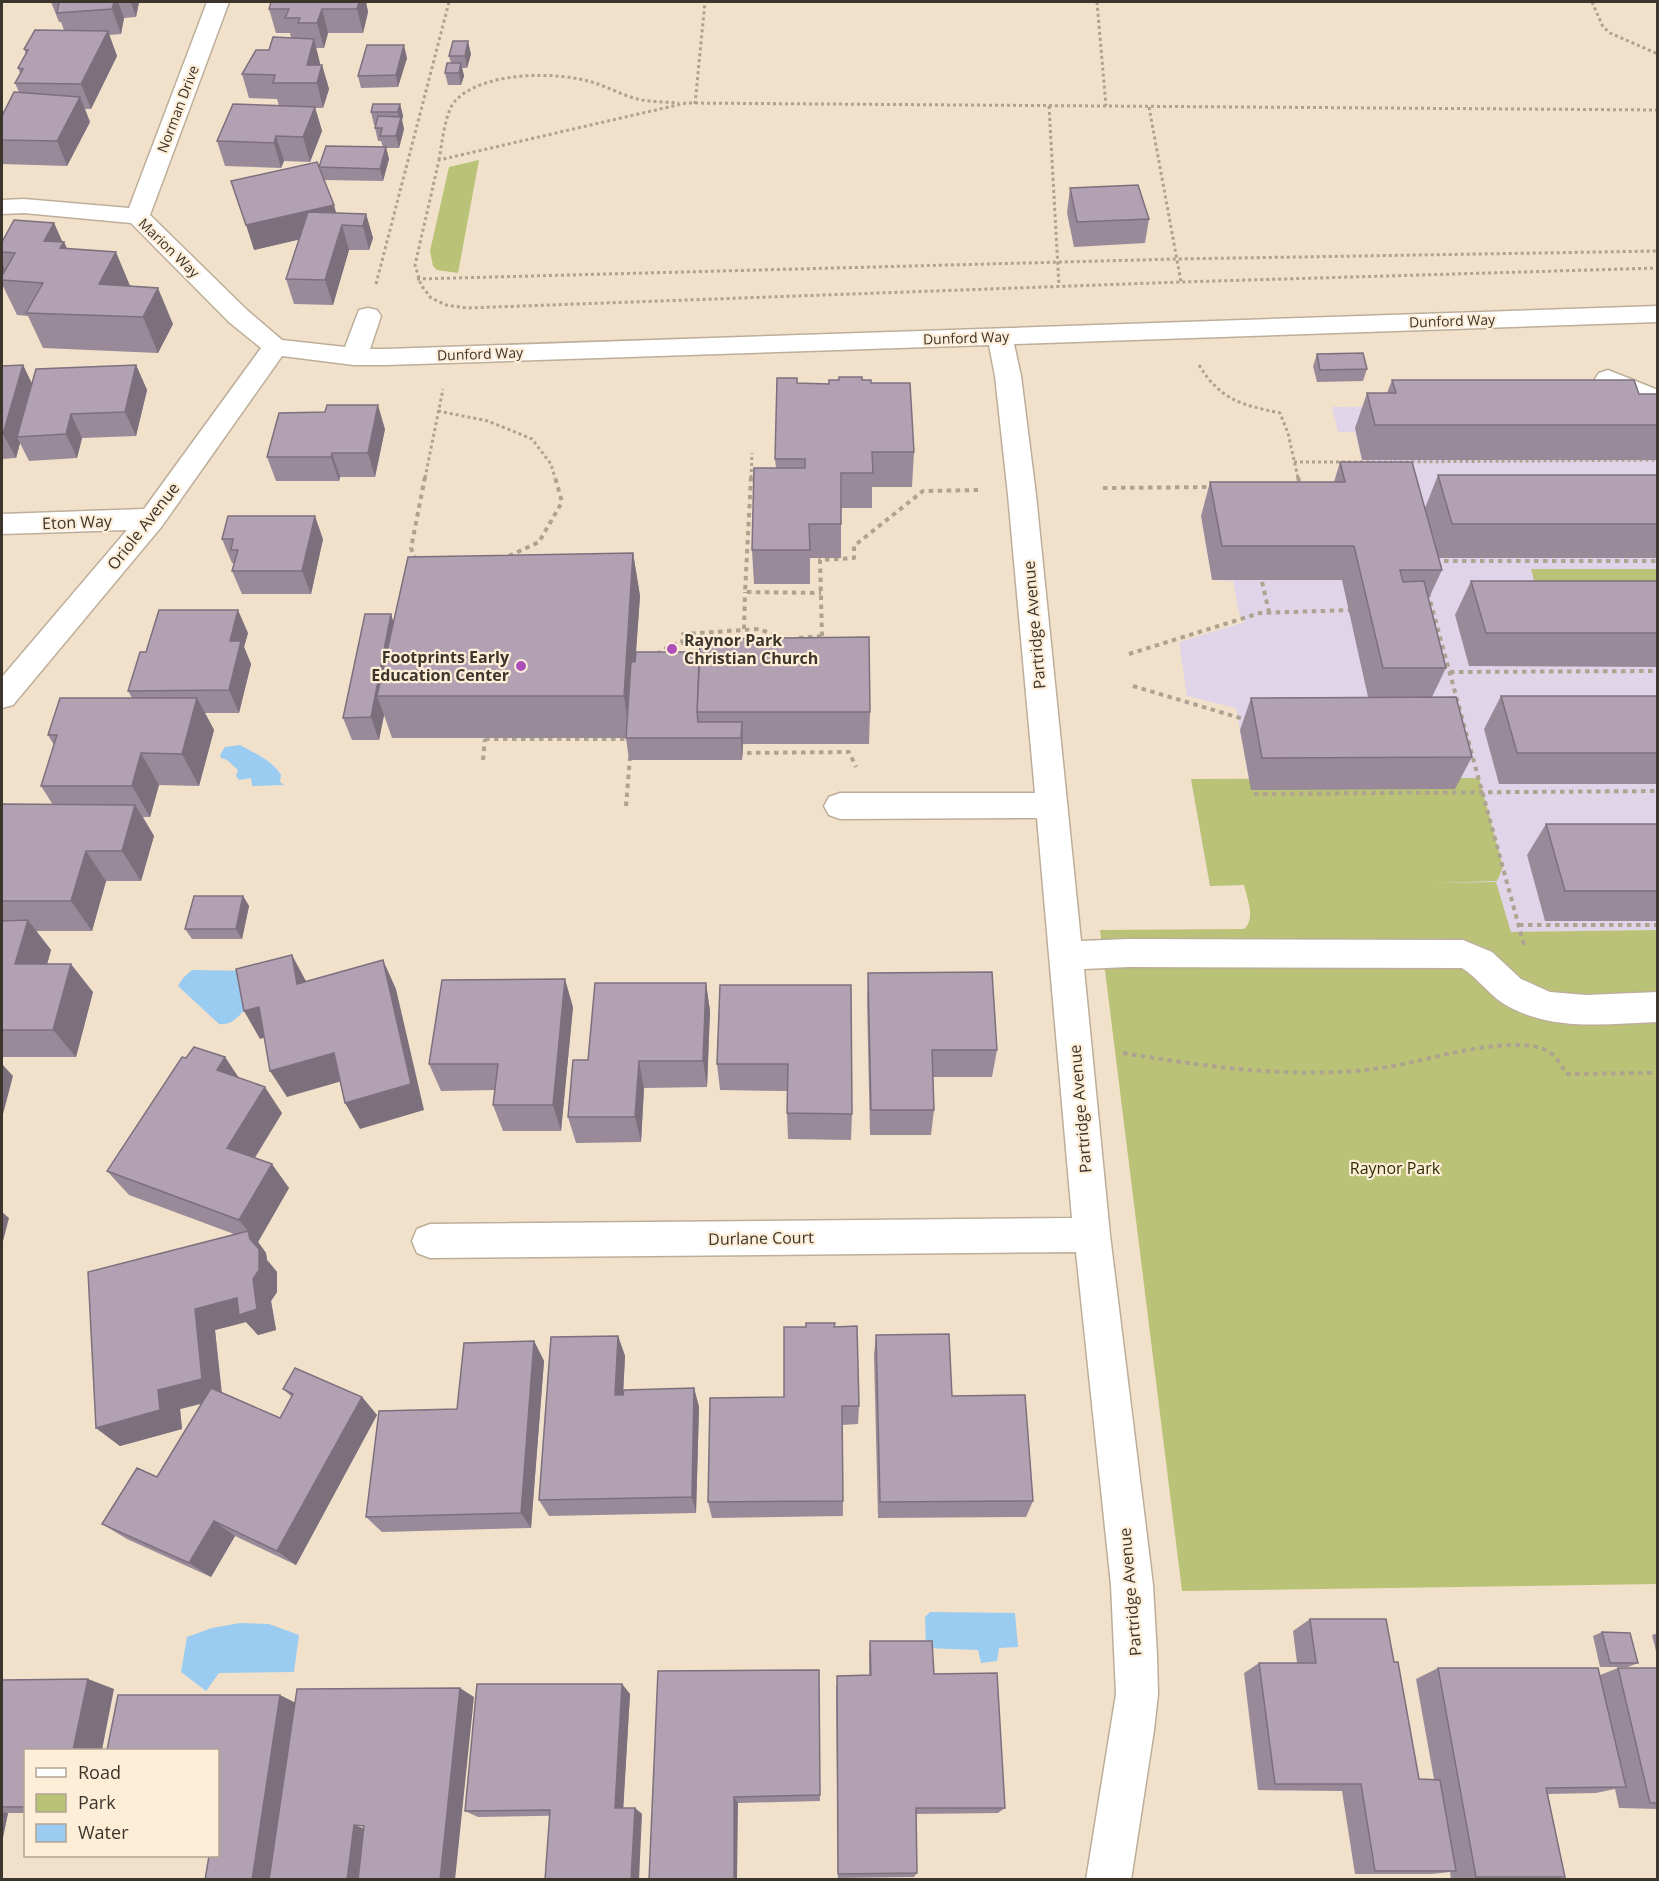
<svg xmlns="http://www.w3.org/2000/svg" width="1659" height="1881" viewBox="0 0 1659 1881" font-family="'Open Sans',sans-serif">
<rect width="100%" height="100%" fill="#f1e1cb"/>
<!-- education -->
<path fill="#e0d4e8" d="M1554,404L1658,410L1657,930L1510,932L1244,885L1210,886L1191,779H1249L1236,708L1187,696L1179,642L1245,622L1239,614L1233,581L1212,580L1201,516L1224,517L1375,491L1367,460H1362L1355,432H1338L1332,407Z"/>
<!-- green -->
<path fill="#bac277" d="M479,160L458,273L437,270L433,266L430,251L449,167Z
M1531,569H1657V615H1543Z
M1479,778L1503,867L1497,881L1436,883L1496,882L1511,932L1657,930V1584L1182,1591L1100,930L1244,929C1256,919 1247,898 1244,885L1210,886L1191,779Z"/>
<!-- water -->
<path fill="#9accf1" d="M240,745C254,753 272,760 281,775L280,782L284,785L252,786L251,778L239,780L236,776L238,770L227,760L221,758L220,755L225,747Z
M192,970L258,971L260,982C250,998 240,1027 219,1024L178,986L183,978Z
M930,1612L1015,1613L1018,1647L999,1648L997,1661L981,1663L978,1650L926,1648L925,1617Z
M240,1623L269,1624L299,1635L294,1672L219,1673L206,1691L181,1672L187,1637L212,1628Z"/>
<g fill="none" stroke-linecap="round" stroke-linejoin="round">
<defs>
<path id="minor" d="M207,2H229L150,215L247,310L282,340L345,347L359,310L368,308L377,310L381,316L370,349H386L1658,306V322L1014,344L1021,376L1036,495L1081,941L1128,939L1463,940L1492,952L1521,979L1550,992L1586,995L1658,992V1022C1606,1024 1551,1032 1504,1004C1488,994 1478,978 1462,968L1128,967L1084,969L1110,1235L1153,1585L1157,1656L1158,1694L1154,1730L1131,1880H1086L1116,1694L1111,1585L1076,1252L430,1258L417,1253L412,1241L417,1229L430,1224L1072,1218L1037,818L840,819L829,815L824,806L829,797L840,793H1035L1008,495L995,376L989,345L386,365H354L282,356L162,526L13,705L2,708V677L127,530L2,534V514L144,509L261,348L229,322L131,223L24,213L2,214V200L24,199L129,208Z
M1608,370L1658,390V409L1599,385L1595,379L1599,373Z"/>
</defs>
<!-- minor casing -->
<use href="#minor" stroke="#bdae9a" stroke-width="3"/>
<!-- path-far1 -->
<path stroke="#aea290" stroke-width="3" stroke-dasharray="3 3" stroke-linecap="butt" d="M1097,2L1106,106
M1592,2L1603,27L1610,33L1658,54
M695,104L705,2
M1049,106L1059,286
M1149,107L1181,282
M1658,110L686,103L439,160L415,265L421,285L431,298L446,305L467,308L1181,282L1658,268
M439,160C442,144 445,109 457,99C486,71 559,71 595,83C610,88 626,97 642,100C654,102 667,102 679,103
M417,279L1177,259L1658,251
M376,284L449,2
M1199,365C1220,400 1242,405 1280,413L1288,433L1298,478
M438,411L488,421L532,439L551,464L555,478
M1294,462H1392
M1394,466L1392,462L1658,460
M425,478L443,389
M751,478L752,453"/>
<!-- path -->
<path stroke="#aea290" stroke-width="4" stroke-dasharray="4.5 4.5" stroke-linecap="butt" d="M751,477L745,592L821,593
M1298,477L1300,486
M1103,488L1213,487
M509,556L539,542L562,502L555,477
M416,560L411,548L425,477
M1435,561H1658
M1262,582L1269,612
M1428,593L1524,945
M744,629L745,592
M822,636L820,560L854,558V546L923,491L978,490
M799,638L822,636
M682,643L703,645
M657,654L671,645L682,643L683,634L759,629L785,639
M1129,654L1260,613L1353,610
M1450,672L1658,671
M1133,686L1247,720
M485,739H630
M738,753L849,752L856,767
M483,760L485,739
M1254,794L1658,791
M626,806L630,757
M1519,925H1658
M1123,1053C1203,1066 1283,1078 1365,1070C1420,1065 1477,1040 1532,1046C1550,1048 1559,1059 1566,1074L1658,1073"/>
<!-- minor -->
<use href="#minor" fill="#fff" fill-rule="evenodd"/>
</g>
<!-- wall -->
<path fill="#998a9a" d="M51,2H139L136,17L124,18L121,34L109,35L117,56L91,109H85L90,122L67,166L2,164V116L19,92L15,83L20,73L18,68L26,54L24,49L64,30L61,22H59Z
M366,2L368,12L363,33H328L324,48H316L320,65H322L329,89L323,108H315L322,131L310,162L284,161L281,168L225,166L217,141L279,106L277,99L249,98L242,74L269,50L291,38L290,33H276L269,9Z
M471,54L467,68H462L464,76L461,85H448L445,73L451,63L449,56Z
M407,58L398,87L361,88L358,76Z
M400,104L403,116L402,120L404,129L399,148H386L389,159L383,181L324,180L336,213L366,214L373,238L369,250H349L333,305L294,304L286,279L299,239L254,250L319,167L383,147L381,141H378L375,128L376,125H374L371,112Z
M1070,188L1149,219L1145,243L1074,247L1067,213Z
M54,223L62,242H64L67,249L131,286L173,324L158,353L43,348L28,316L17,315L2,284V242Z
M1317,354L1367,369L1363,381L1317,382L1313,366Z
M23,365L32,384L136,365L147,390L136,436L82,438L77,458L29,461L20,443L16,458L2,459V366Z
M862,380L871,383L914,452L912,487H872V508H841V558H810V584H754L752,550L776,468L775,459L797,383L829,384Z
M1392,380L1639,394H1658V460H1362L1355,428L1367,393H1387Z
M385,429L375,477H340L339,481H276L267,457Z
M1340,462L1425,508L1438,475H1658V558H1438L1442,570L1428,600L1446,668L1432,697L1472,757L1455,789L1251,790L1240,730L1251,698L1368,697L1342,580H1212L1201,516L1210,482H1334Z
M222,539H323L311,594H242L232,571L234,563H232Z
M633,553L640,596L635,662L870,712L869,744H743L742,760H629L626,738H392L384,715L379,740H352L343,718L391,614L393,622Z
M1471,581H1658V667L1469,666L1455,615Z
M248,633L244,647L251,664L239,713H205L214,730L199,786L159,785L150,817H143L154,836L141,881H106L92,931H36L51,950L47,964L93,992L76,1057H2V804L53,805L41,786L54,745L48,735L132,698L128,691L146,652Z
M1501,696H1658V784H1499L1484,729Z
M1546,824H1658V921H1545L1527,855Z
M243,896L249,906L242,939H192L185,929Z
M868,973L997,1050L992,1077H933L934,1110L931,1135H870L867,1001Z
M706,983L710,1011L707,1087L644,1088L641,1142L576,1143L568,1117L588,1060Z
M720,985L852,1114L851,1140L788,1139L787,1113V1091L720,1090L717,1064Z
M573,1007L561,1131H503L493,1105L495,1090L441,1091L429,1064Z
M225,1057L238,1077L282,1113L255,1158L289,1188L258,1242L266,1253L267,1260L277,1272V1292L271,1301L276,1330L258,1335L246,1322L215,1330L222,1393L280,1418L292,1397L283,1389L362,1397L377,1415L296,1565L235,1536L211,1577L127,1539L102,1524L157,1477L201,1404L180,1409L182,1429L120,1446L96,1428L234,1234L129,1195L107,1171L186,1058Z
M834,1327L859,1406L858,1424L842,1425L843,1516L712,1518L708,1502Z
M876,1335L952,1396L1033,1501L1026,1517L878,1518L874,1355Z
M618,1336L625,1356L623,1395L694,1388L699,1407L696,1513L549,1516L539,1500Z
M534,1341L544,1361L531,1528L382,1532L366,1517L457,1409Z
M1310,1619L1394,1662L1419,1779H1434L1416,1679L1438,1668L1600,1675L1618,1668H1658V1809L1619,1808L1615,1789L1596,1793L1548,1794L1565,1877L1543,1880H1451L1450,1872L1432,1874H1355L1342,1791L1258,1790L1244,1673L1259,1663H1297L1293,1631Z
M1602,1632L1638,1663L1628,1667H1600L1593,1636Z
M1658,1633V1659L1652,1635Z
M870,1641L934,1674L1005,1808L998,1813L916,1814L917,1873L914,1877L838,1878L836,1686L869,1675V1653Z
M819,1670L820,1801L738,1803L649,1880Z
M2,1680L114,1689L26,1750V1813H8L2,1842Z
M622,1684L630,1694L623,1808H635L642,1814L478,1817L465,1811Z"/>
<!-- shaded-wall -->
<path fill="#7d707d" d="M114,2H118L124,18L121,34L112,9Z
M131,2H139L136,17Z
M359,2H366L368,12L363,33L357,9Z
M322,9L328,33L324,48L317,23Z
M108,31L117,56L91,109L81,84Z
M314,39L320,63L315,83L307,65Z
M468,41L471,54L467,68L465,56Z
M404,45L407,58L398,87L396,75Z
M461,63L464,76L461,85L459,73Z
M322,65L329,89L323,108L317,83Z
M80,97L90,122L67,166L57,141Z
M400,104L403,116L402,120L404,129L399,148L396,136L400,121L398,112Z
M315,107L322,131L310,162L303,137Z
M276,136L284,161L281,168L274,143Z
M386,147L389,159L383,181L380,169Z
M334,205L341,230L254,250L246,225Z
M366,214L373,238L369,250L363,226Z
M54,223L63,243L64,242L80,277L44,241Z
M342,225L349,250L333,305L325,280Z
M116,252L131,288L99,284Z
M2,263L7,275L2,280Z
M158,288L173,324L158,353L143,317Z
M23,365L35,390L17,437L20,443L16,458L3,434Z
M136,365L147,390L136,436L125,412Z
M378,405L385,429L375,477L368,453Z
M71,414L82,438L77,458L66,434Z
M332,453L340,477L339,481L331,457Z
M315,516L323,539L311,594L302,571Z
M633,553L640,596L630,738L624,696Z
M238,610L248,633L244,647L251,664L239,713L229,690L230,641Z
M391,614L398,637L377,696L384,715L379,740L371,717Z
M197,698L214,730L199,786L182,754Z
M742,722L743,744L742,760L741,738Z
M141,753L159,785L150,817L132,786Z
M135,805L154,836L141,881L122,851Z
M86,851L106,881L92,931L71,901Z
M243,896L249,906L242,939L236,929Z
M28,920L51,950L39,993L15,964Z
M292,955L307,983L297,984Z
M383,960L396,989L424,1110L360,1129L345,1103Z
M71,964L93,992L76,1057L53,1030Z
M565,979L573,1007L561,1131L553,1105Z
M706,983L710,1011L707,1087L703,1061Z
M259,1007L276,1034L260,1039L244,1011Z
M334,1053L349,1079L287,1097L270,1071Z
M225,1057L243,1084L217,1070Z
M639,1061L644,1088L641,1142L635,1117Z
M2,1064L13,1076L2,1118Z
M265,1087L282,1113L245,1173L227,1148Z
M272,1164L289,1188L258,1242L266,1253L267,1260L277,1272V1292L271,1301L276,1330L258,1335L246,1322L215,1330L222,1398L180,1409L182,1429L120,1446L96,1428L158,1390L195,1309L253,1279L249,1232L239,1220Z
M2,1212L9,1218L2,1245Z
M618,1336L625,1356L622,1414L615,1395Z
M534,1341L544,1361L531,1528L521,1513Z
M694,1388L699,1407L696,1513L692,1497Z
M362,1397L377,1415L296,1565L277,1551Z
M214,1521L235,1536L211,1577L189,1563Z
M88,1679L114,1689L102,1750H73Z
M622,1684L630,1694L623,1813L615,1808Z
M460,1688L474,1697L455,1880H440Z
M280,1695L300,1705L274,1880H252Z
M734,1797L738,1803L737,1880H734Z
M635,1808L642,1814L639,1880H631Z
M2,1812L8,1813L2,1842Z
M354,1825L372,1831L366,1880H347Z"/>
<!-- building -->
<path fill="#b2a0b3" stroke="#7d707d" stroke-width="1.5" d="M59,2H114L112,9L57,13Z
M271,2H359L357,9H322L317,23H298L300,18H285L289,9H269Z
M35,30L108,31L81,84L15,83L23,69L18,68L28,50L24,49Z
M273,37L314,39L307,65H322L317,83H273L275,75L242,74L256,50H269Z
M453,41H468L465,56H449Z
M367,45H404L396,75L358,76Z
M447,63H461L459,73H445Z
M14,92L80,97L57,141L2,140V116Z
M233,104L315,107L303,137L276,136L274,143L217,141Z
M373,104H400L398,112H371Z
M378,116L401,117L396,136H380L382,128H375Z
M326,146L386,147L380,169L319,167Z
M317,162L334,205L246,225L231,181Z
M1138,185L1149,219L1077,222L1070,188Z
M308,212L366,214L363,226L342,225L325,280L286,279Z
M14,220L54,223L44,241L64,242L60,248L116,252L99,284L158,288L143,317L26,313L43,283L2,280V276L15,253L2,252V242Z
M1363,353L1367,369L1320,370L1317,354Z
M23,365L3,434H2V366Z
M136,365L125,412L71,414L66,434L17,437L36,369Z
M839,377H862V380H871V383H910L914,452H872L873,473H841V524H809L810,550H752L754,468H805V459H775L777,378H797V383L829,384V380H839Z
M1392,380H1634L1639,394H1658V425H1375L1367,393H1396Z
M327,405H378L368,453H332L331,457H267L279,413L325,412Z
M1340,462H1412L1442,570H1400L1403,582L1424,581L1446,668H1383L1354,546H1222L1210,482H1345Z
M1438,475H1658V524H1452Z
M228,516H315L302,571H232L238,550H231L233,539H222Z
M633,553L624,696H377L408,557Z
M1471,581H1658V633H1486Z
M159,610H238L230,641H241L229,690L128,691L140,652H146Z
M365,614H391L371,717L343,718Z
M869,637L870,712H697L700,639Z
M636,652H700L697,712L698,722H742L741,738H626L631,662H635Z
M1501,696H1658V753H1517Z
M1456,697L1472,757L1262,758L1251,698Z
M60,698H197L182,754L141,753L132,786H41L57,735H48Z
M2,804L135,805L122,851H86L71,901H2Z
M1546,824H1658V891H1565Z
M194,896H243L236,929H185Z
M28,920L15,964H71L53,1030H2V921Z
M292,955L297,984L383,960L411,1084L345,1103L334,1053L270,1071L259,1007L244,1011L236,969Z
M992,972L997,1050H932L934,1110H871L868,973Z
M565,979L553,1105H493L498,1064H429L442,980Z
M595,983H706L703,1061H639L635,1117H568L573,1060H588Z
M720,985H851L852,1114L787,1113L788,1064H717Z
M194,1047L225,1057L217,1070L265,1087L227,1148L272,1164L239,1220L107,1171L182,1057L186,1058Z
M248,1231L250,1239L259,1249V1270L253,1279L257,1309L239,1315L237,1298L195,1309L202,1379L158,1390L160,1410L96,1428L88,1272Z
M806,1323H835L834,1327L857,1326L859,1406H842L843,1501L708,1502L710,1398L784,1397V1327H806Z
M949,1334L952,1396L1025,1395L1033,1501L880,1502L876,1335Z
M618,1336L615,1395H623L624,1390L694,1388L692,1497L539,1500L551,1337Z
M534,1341L521,1513L366,1517L379,1411L457,1409L464,1343Z
M295,1368L362,1397L277,1551L214,1521L189,1563L102,1524L137,1468L157,1477L211,1388L280,1418L293,1394L283,1389Z
M1310,1619H1386L1394,1662H1398L1419,1779L1440,1780L1456,1871H1375L1361,1784H1275L1259,1663H1316Z
M1602,1632L1630,1633L1638,1663H1610Z
M870,1641H932L934,1674L997,1673L1005,1808H916L917,1873L838,1874L837,1676L871,1675Z
M1438,1668H1598L1626,1787L1546,1788L1565,1877H1476Z
M1618,1668H1658V1803H1650Z
M819,1670L820,1795L734,1797V1880H649L658,1671Z
M88,1679L73,1750H26V1807H2V1680Z
M477,1684H622L615,1808H635L631,1880H545L550,1810L465,1811Z
M460,1688L440,1880H358L364,1826L354,1825L347,1880H269L297,1689Z
M118,1695H280L252,1880H205L209,1856H218V1750H107Z"/>
<!-- markers -->
<g fill="#ad4fb8" stroke="#feeed8" stroke-width="2">
<circle cx="672" cy="649" r="6"/>
<circle cx="521" cy="666" r="6"/>
</g>
<g text-anchor="middle" stroke-width="4.5" stroke-linejoin="round" paint-order="stroke">
<!-- far-street labels -->
<g font-size="14" fill="#3b352c" stroke="#feeed8">
<text transform="translate(178 109) rotate(-69)" y="5">Norman Drive</text>
<text transform="translate(169 248) rotate(44)" y="5">Marion Way</text>
<text transform="translate(1452 321) rotate(-2)" y="5">Dunford Way</text>
<text transform="translate(966 338) rotate(-2)" y="5">Dunford Way</text>
<text transform="translate(480 354) rotate(-2)" y="5">Dunford Way</text>
</g>
<!-- street labels -->
<g font-size="16" fill="#3b352c" stroke="#feeed8">
<text transform="translate(77 522) rotate(-2)" y="6">Eton Way</text>
<text transform="translate(143 526) rotate(-52)" y="6">Oriole Avenue</text>
<text transform="translate(1034 625) rotate(-95)" y="6">Partridge Avenue</text>
<text transform="translate(1080 1109) rotate(-95)" y="6">Partridge Avenue</text>
<text transform="translate(761 1238) rotate(-1)" y="6">Durlane Court</text>
<text transform="translate(1130 1592) rotate(-95)" y="6">Partridge Avenue</text>
</g>
<!-- poi labels -->
<g font-size="16" font-weight="bold" fill="#3b352c" stroke="#feeed8" text-anchor="start">
<text x="684" y="646">Raynor Park<tspan x="684" dy="18">Christian Church</tspan></text>
<text x="509" y="663" text-anchor="end">Footprints Early<tspan x="509" dy="18">Education Center</tspan></text>
</g>
<!-- park labels -->
<g font-size="16" fill="#2c2f03" stroke="#feeed8">
<text x="1395" y="1174">Raynor Park</text>
</g>
</g>
<!-- border -->
<rect width="1659" height="1881" fill="none" stroke="#3b352c" stroke-width="6"/>
<!-- legend -->
<rect x="24" y="1749" width="195" height="108" fill="#feeed8" stroke="#b0a493" stroke-width="1.5"/>
<rect x="36" y="1768" width="30" height="9" fill="#ffffff" stroke="#b0a493" stroke-width="1.5"/>
<text x="78" y="1779" font-size="18" fill="#3b352c">Road</text>
<rect x="36" y="1794" width="30" height="18" fill="#bac277" stroke="#b0a493" stroke-width="1.5"/>
<text x="78" y="1809" font-size="18" fill="#3b352c">Park</text>
<rect x="36" y="1824" width="30" height="18" fill="#9accf1" stroke="#b0a493" stroke-width="1.5"/>
<text x="78" y="1839" font-size="18" fill="#3b352c">Water</text>
</svg>
